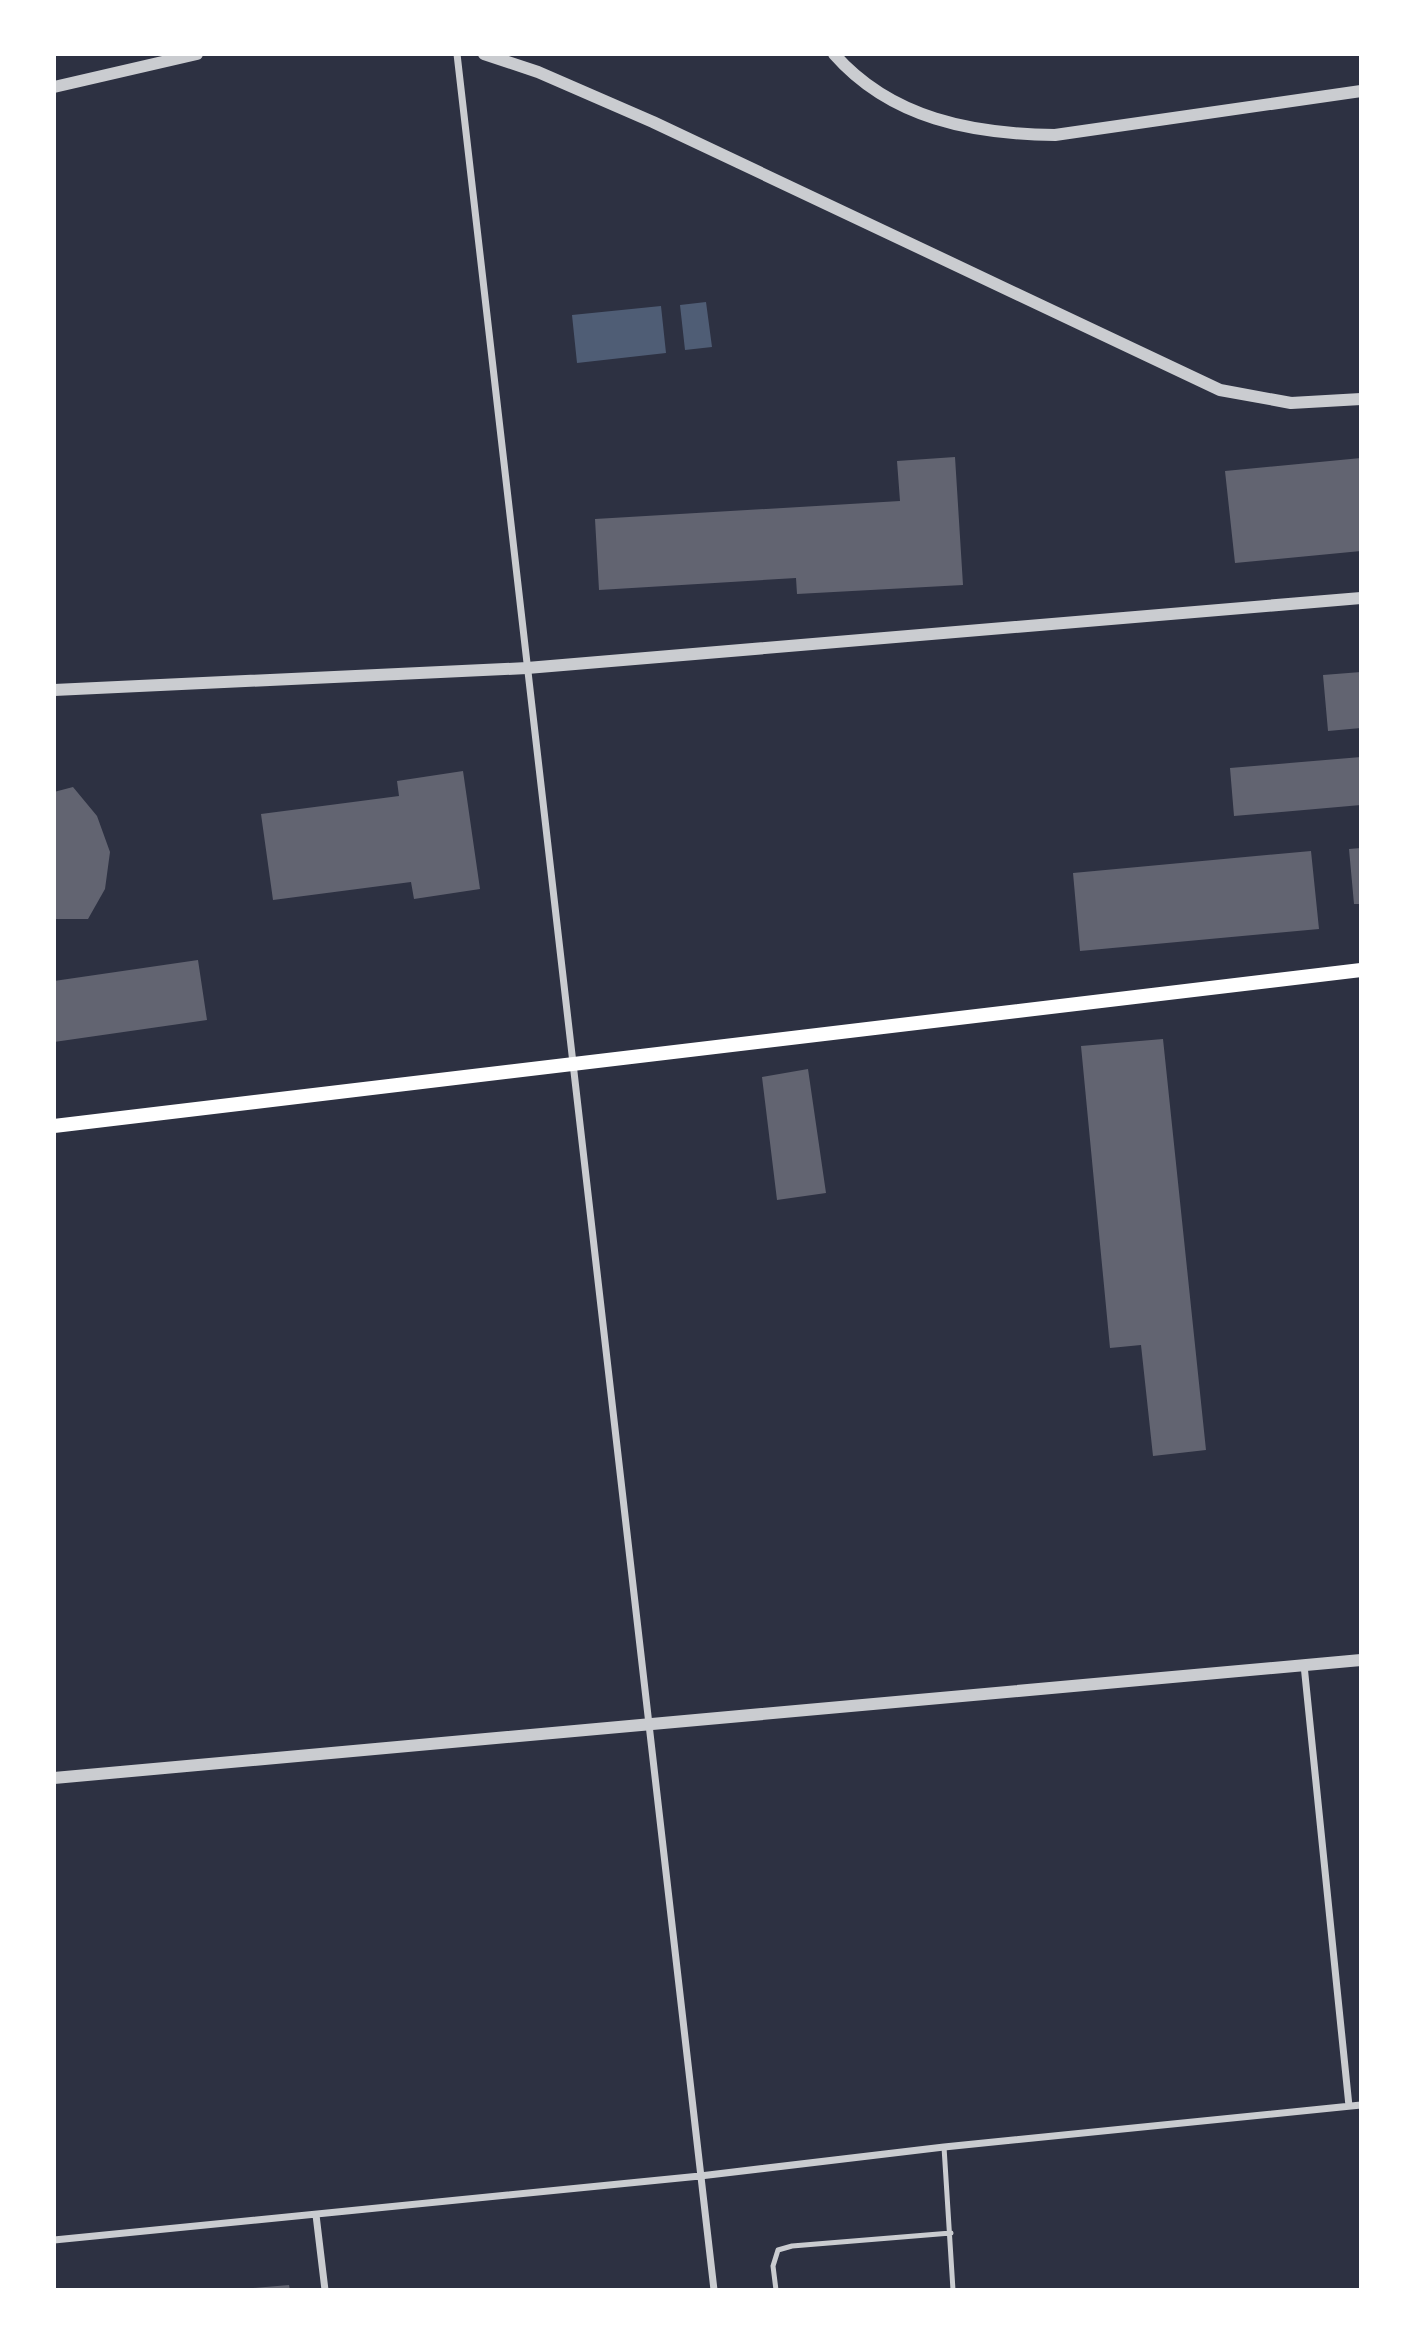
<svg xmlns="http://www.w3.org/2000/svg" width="1415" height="2344" viewBox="0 0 1415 2344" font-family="Rubik,sans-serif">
<rect width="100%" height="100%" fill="#2d3142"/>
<!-- water -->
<path fill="#4f5d75" d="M706,302L712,347L685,350L680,305Z
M661,306L666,353L577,363L572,315Z"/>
<!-- building -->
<path fill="#626471" d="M955,457L963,585L797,594L796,578L599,590L595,519L900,501L897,461Z
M1361,458V551L1235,563L1225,471Z
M1361,672V728L1328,731L1323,675Z
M1361,757V805L1234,816L1230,768Z
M463,771L480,889L414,899L411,882L273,900L261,814L399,796L397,781Z
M73,787L97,816L110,852L105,889L88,919H54V792Z
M1361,848V904H1354L1349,849Z
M1311,851L1319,929L1080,951L1073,873Z
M198,960L207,1020L54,1042V981Z
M1163,1039L1206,1450L1153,1456L1141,1345L1110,1348L1081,1046Z
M808,1069L826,1193L777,1200L762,1077Z
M289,2285L290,2290H253V2288Z"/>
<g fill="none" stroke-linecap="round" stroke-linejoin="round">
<!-- service -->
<path stroke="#caccd0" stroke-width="5" d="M944,2147L953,2290
M776,2290L773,2266L778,2250L792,2246L951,2233"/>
<!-- minor -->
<path stroke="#caccd0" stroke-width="7" d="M457,54L714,2290
M1304,1665L1349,2106
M316,2215L325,2290
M54,2240L700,2176L944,2147L1361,2105"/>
<!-- tertiary -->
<path stroke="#caccd0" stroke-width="12" d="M484,54L538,72L653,122L1220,390L1291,403L1361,399
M834,54C891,119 973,134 1055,135L1361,91
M54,87L197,54
M54,690L527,668L1361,598
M54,1778L1361,1660"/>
<!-- secondary -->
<path stroke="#fff" stroke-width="14" d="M54,1126L1361,970"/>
</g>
<!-- border -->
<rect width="1415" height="2344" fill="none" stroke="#ffffff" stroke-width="112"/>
</svg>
